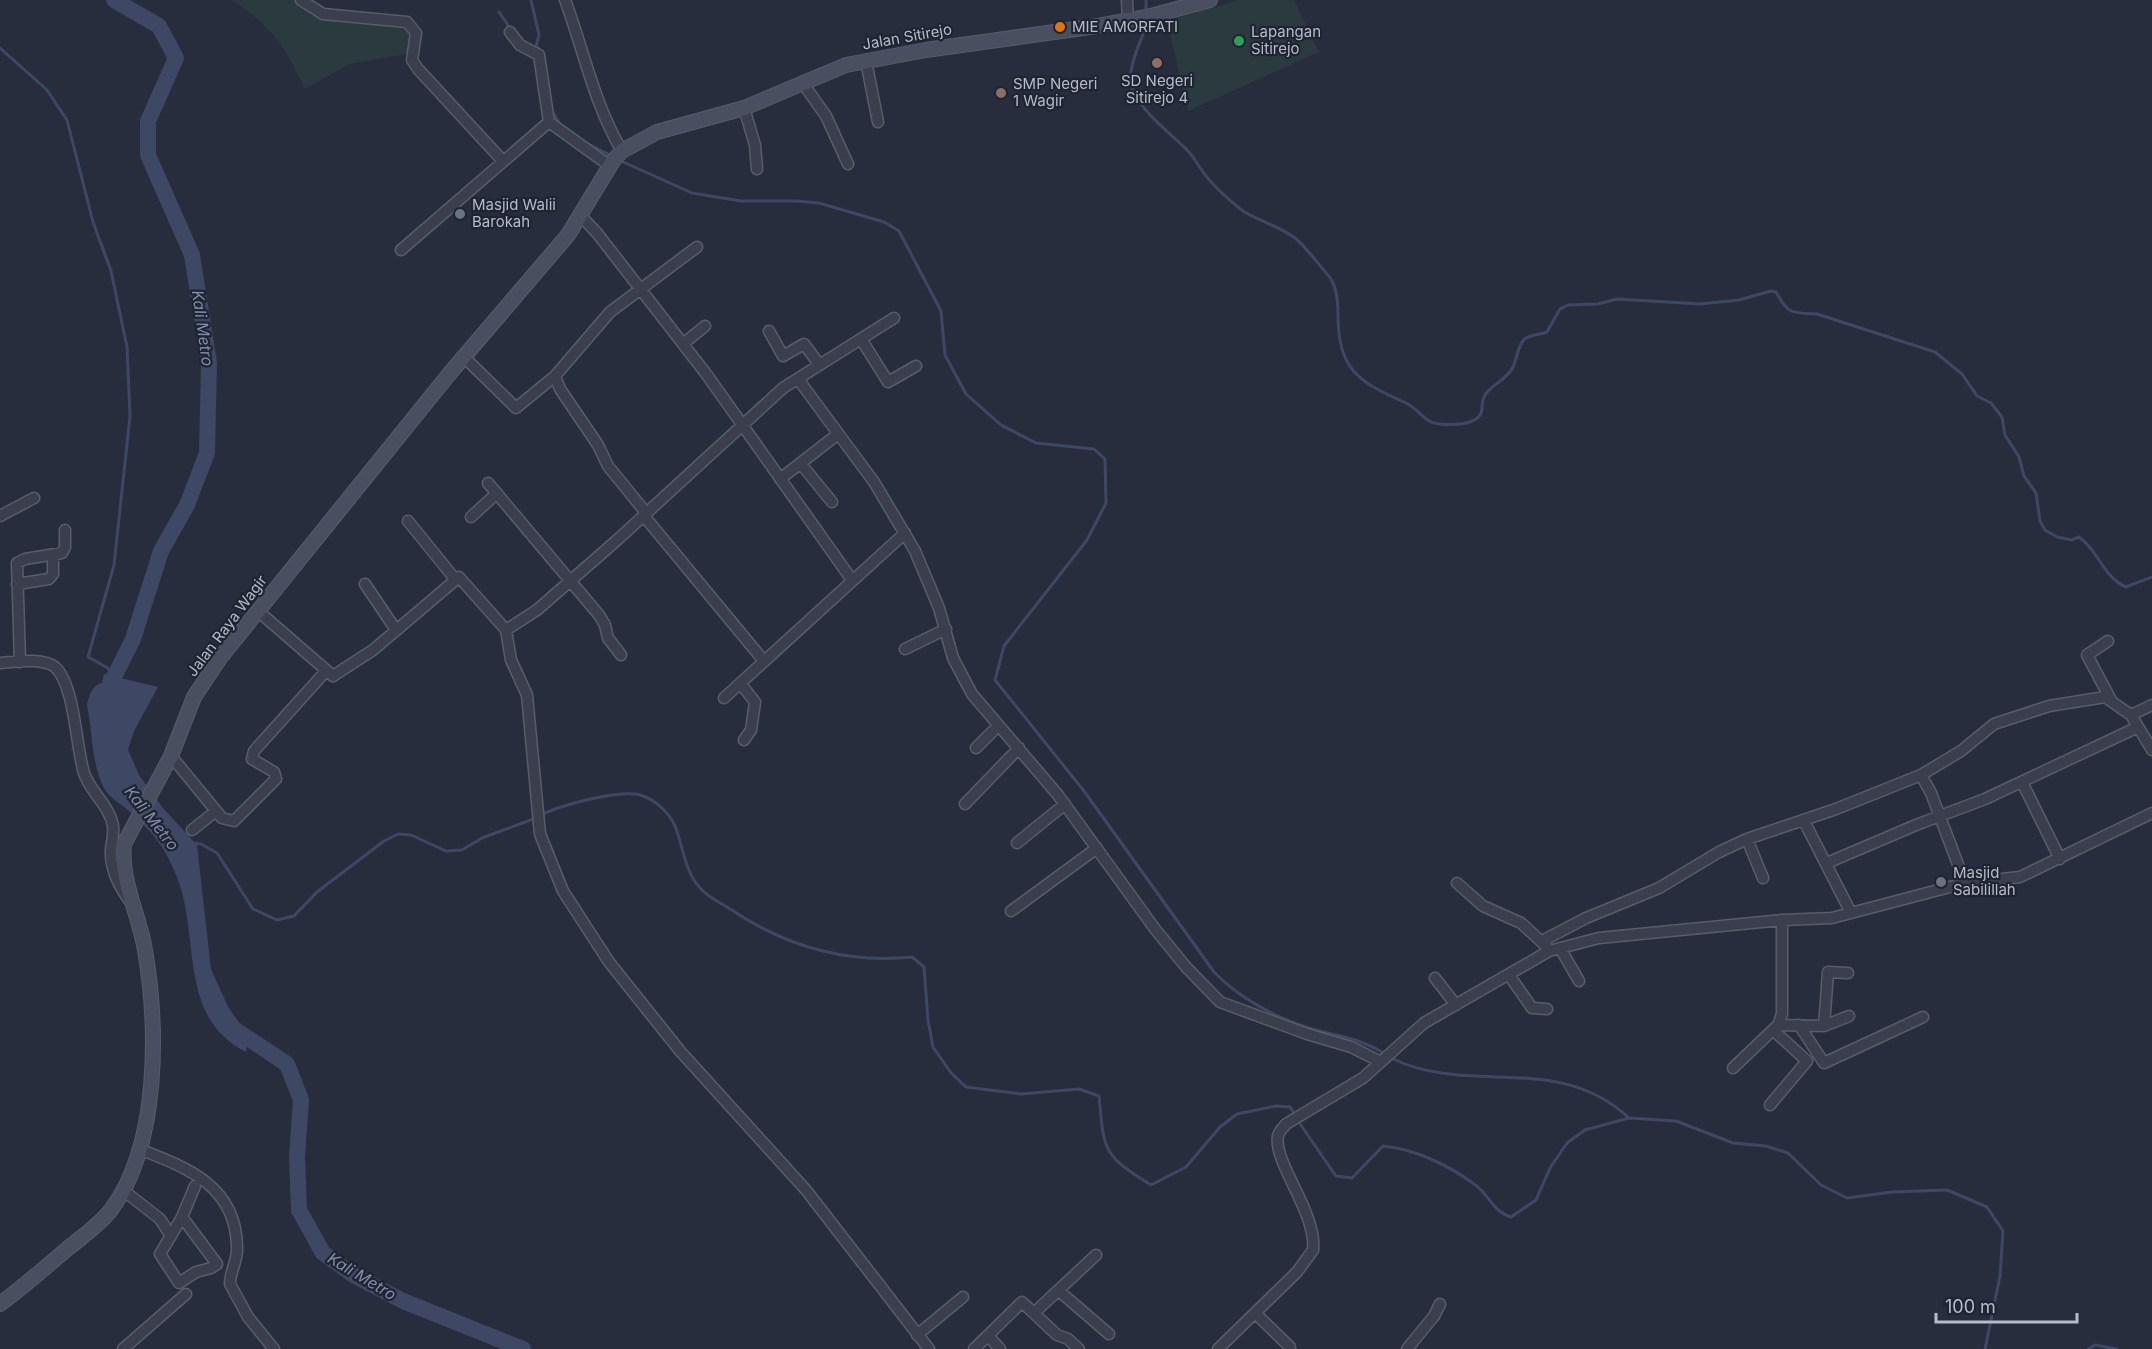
<svg xmlns="http://www.w3.org/2000/svg" width="2152" height="1349" viewBox="0 0 2152 1349" font-family="Inter,sans-serif">
<rect width="100%" height="100%" fill="#272d3d"/>
<!-- green -->
<path fill="#2a3a3f" d="M231,0H296L304,8L400,22L412,33L411,49L407,54L349,64L305,89C285,47 272,25 231,0Z
M1239,0H1294L1319,52L1188,111L1167,21Z"/>
<!-- water -->
<path fill="#3e4864" d="M104,674L158,687L134,731L128,750L139,775L163,808L197,845L211,969L228,1007L249,1036L246,1052C177,1017 201,939 177,877C164,845 154,834 129,811C122,805 110,798 105,790C91,765 93,733 87,705C89,696 92,685 102,683Z"/>
<g fill="none" stroke-linecap="round" stroke-linejoin="round">
<!-- stream -->
<path stroke="#3e4864" stroke-width="3" d="M531,0L539,35L536,46L541,51
M1146,0V9
M499,12L510,28
M1146,26C1139,47 1123,74 1135,95C1147,116 1168,131 1185,148C1192,154 1196,162 1201,169C1211,184 1229,200 1243,211C1259,221 1281,227 1295,238C1307,248 1318,264 1328,275C1337,285 1338,302 1338,314C1338,371 1359,382 1406,403C1419,409 1424,423 1439,424C1451,425 1475,426 1481,413C1483,408 1481,401 1485,395C1492,384 1507,380 1513,367C1517,359 1518,343 1526,338C1532,334 1540,335 1547,332L1560,309L1568,305L1598,304L1617,299L1700,304L1739,300L1771,291L1776,292C1788,315 1793,313 1817,314L1935,352L1962,374L1977,396L1991,403L2002,417L2005,435L2019,457L2024,476L2036,493L2040,521L2045,530L2057,537L2072,540L2079,537C2099,551 2103,577 2126,587L2152,577
M0,48L47,90L67,120L93,222L111,271L127,347L130,416L114,565L88,657L108,668L112,677
M552,111L559,123
M586,143L612,156
M621,161L692,193L741,201H796L819,203L884,222L899,231L941,311L945,355L966,394L1001,425L1036,443L1094,449L1105,459L1106,503L1087,540L1004,646L995,680L1084,791L1214,972C1239,998 1276,1018 1312,1029C1338,1036 1362,1039 1385,1054
M541,815C561,805 623,788 643,796C657,801 669,813 675,826C683,846 685,873 701,889C708,897 719,902 727,907C784,946 844,964 912,957L924,967L928,1020L933,1047L951,1073L966,1087L1021,1094L1079,1089L1099,1096C1104,1152 1103,1155 1151,1185L1186,1167L1220,1127L1237,1114L1276,1106L1290,1107L1295,1115
M192,843L201,844L217,853L253,909L277,920L294,916L317,892L384,841L398,834L411,835L446,851L462,850L482,838L536,818
M1391,1058C1470,1097 1557,1051 1629,1118
M1298,1121L1336,1176L1352,1178L1383,1146C1415,1149 1448,1165 1474,1184C1489,1194 1493,1212 1511,1217L1536,1200L1550,1168L1567,1143L1585,1130L1629,1118L1676,1121L1733,1143L1766,1146L1788,1153L1821,1185L1847,1198L1892,1192L1947,1190L1987,1207L2003,1231L2000,1276L1985,1349
M2088,1349L2095,1345L2117,1349"/>
<!-- river -->
<path stroke="#3e4864" stroke-width="16" d="M112,698L113,679L133,639L161,551L187,505L207,453L209,363L192,255L148,155V121L176,58L159,26L114,0
M231,1027L287,1064L301,1100L297,1157L299,1210L323,1253L355,1276L403,1301L523,1349"/>
<defs>
<path id="street" d="M301,0L323,14L407,22L416,33L412,60L418,69L502,160
M565,0C584,51 594,104 622,151
M1127,0L1128,20
M510,32L520,45L539,55L549,122L610,166
M866,61L878,122
M802,82L826,116L848,164
M744,108L755,145L757,169
M581,216L597,233L707,375L852,580
M401,250L549,122
M769,331L783,356L804,344L819,364
M861,339L888,382L916,366
M683,344L705,326
M464,357L516,408L555,376
M798,379L874,482L915,551L939,608L953,658L972,694L1058,795L1155,929L1186,967L1220,1002L1307,1034L1351,1047L1379,1061
M801,464L832,502
M780,479L838,434
M488,483L599,615L605,625L608,638L621,655
M647,514L608,466L598,445L560,389L555,376L610,312L697,247
M0,516L34,498
M644,516L764,661
M471,517L497,493
M408,521L455,579
M17,584L49,579L53,574V555
M365,584L396,630
M258,611L333,676L373,650L459,577L506,630L537,610L616,541L783,388L894,318
M506,630L511,660L527,695L540,834L563,891L609,962L680,1051L806,1190L929,1349
M2108,641L2087,655L2111,700
M905,649L946,629
M20,662L17,563L25,559L62,553L65,547V530
M0,663C14,662 43,657 55,667C75,685 76,748 84,773C90,792 110,806 113,826C114,833 112,842 111,849C110,869 118,884 129,900
M740,683L755,702L751,730L744,740
M724,698L905,533
M2131,715L2152,705
M976,748L998,726
M171,756L222,818L234,821L276,779L274,772L252,759L254,751L326,671
M1921,775L1931,793L1965,883
M2022,782L2060,859
M965,804L1019,748
M1804,821L1851,913
M192,830L216,811
M1747,839L1763,878
M1017,843L1065,804
M1827,863L1916,825L1985,799L2138,727
M1457,883L1483,906L1521,923L1546,946
M1011,911L1097,848
M1542,941L1586,918L1659,888L1719,852L1747,839L1836,809L1921,775L1961,751L1994,724L2049,706L2105,697L2131,715L2152,750
M1560,948L1579,981
M1509,975L1532,1008L1547,1009
M1435,978L1456,1005
M1778,1025L1824,1026L1828,972L1848,973
M1799,1025L1824,1063L1923,1017
M1824,1026L1849,1016
M1733,1068L1778,1025L1782,1014V920
M1770,1105L1807,1061L1773,1030
M139,1149C188,1168 236,1186 237,1247C238,1260 230,1271 230,1284L248,1317L274,1349
M123,1190L160,1219L171,1236
M182,1217L160,1254L179,1283L196,1272L211,1268L217,1264L182,1217L195,1186
M1059,1291L1109,1334
M1034,1313L1096,1255
M1255,1313L1290,1347
M917,1335L963,1297
M988,1336L1000,1349
M123,1349L186,1294
M974,1349L1022,1302L1057,1335L1068,1339L1079,1349
M1218,1349L1297,1272L1313,1250C1317,1212 1273,1163 1278,1136C1279,1131 1283,1128 1286,1124L1363,1078L1424,1023L1549,951L1599,938L1782,920L1832,918L1965,883L2020,877L2152,813
M1407,1349L1434,1316L1440,1304"/>
<path id="secondary" d="M0,1304C23,1287 45,1268 67,1249C82,1237 99,1225 111,1210C160,1144 158,1027 145,950C139,914 120,880 124,844L171,756L194,697L220,658L450,373L568,235L613,161L622,151L657,132L744,108L846,65L926,50L1097,26L1151,16L1210,0"/>
</defs>
<!-- street casing -->
<use href="#street" stroke="#585d6b" stroke-width="13"/>
<!-- secondary casing -->
<use href="#secondary" stroke="#585d6b" stroke-width="16"/>
<!-- street -->
<use href="#street" stroke="#3b3f4d" stroke-width="10"/>
<!-- secondary -->
<use href="#secondary" stroke="#494e60" stroke-width="14"/>
</g>
<!-- markers -->
<circle fill="#e8710a" stroke="#1f2432" stroke-width="2" cx="1060" cy="27" r="6"/>
<circle fill="#2e9e5b" stroke="#1f2432" stroke-width="2" cx="1239" cy="41" r="6"/>
<g fill="#8d6e63" stroke="#1f2432" stroke-width="2">
<circle cx="1157" cy="63" r="6"/>
<circle cx="1001" cy="93" r="6"/>
</g>
<g fill="#6b7280" stroke="#1f2432" stroke-width="2">
<circle cx="460" cy="214" r="6"/>
<circle cx="1941" cy="882" r="6"/>
</g>
<g text-anchor="middle" stroke-width="4.5" stroke-linejoin="round" paint-order="stroke">
<!-- poi labels -->
<g font-size="15" fill="#b7bbc8" stroke="#1f2432" text-anchor="start">
<text x="1072" y="32">MIE AMORFATI</text>
<text x="1251" y="37">Lapangan<tspan x="1251" dy="17">Sitirejo</tspan></text>
<text x="1157" y="86" text-anchor="middle">SD Negeri<tspan x="1157" dy="17">Sitirejo 4</tspan></text>
<text x="1013" y="89">SMP Negeri<tspan x="1013" dy="17">1 Wagir</tspan></text>
<text x="472" y="210">Masjid Walii<tspan x="472" dy="17">Barokah</tspan></text>
<text x="1953" y="878">Masjid<tspan x="1953" dy="17">Sabilillah</tspan></text>
</g>
<!-- street labels -->
<g font-size="15" fill="#b7bbc8" stroke="#1f2432">
<text transform="translate(907 37) rotate(-10)" y="5">Jalan Sitirejo</text>
<text transform="translate(227 626) rotate(-53)" y="5">Jalan Raya Wagir</text>
</g>
<!-- water labels -->
<g font-size="16" font-style="italic" fill="#818dad" stroke="#1f2432">
<text transform="translate(203 328) rotate(82)" y="6">Kali Metro</text>
<text transform="translate(152 818) rotate(52)" y="6">Kali Metro</text>
<text transform="translate(362 1276) rotate(31)" y="6">Kali Metro</text>
</g>
</g>
<!-- scale -->
<path d="M1936 1313v9h141v-9" fill="none" stroke="#b7bbc8" stroke-width="3"/>
<text x="1945" y="1313" font-size="18" fill="#b7bbc8" stroke="#1f2432" stroke-width="4.5" paint-order="stroke">100 m</text>
</svg>
